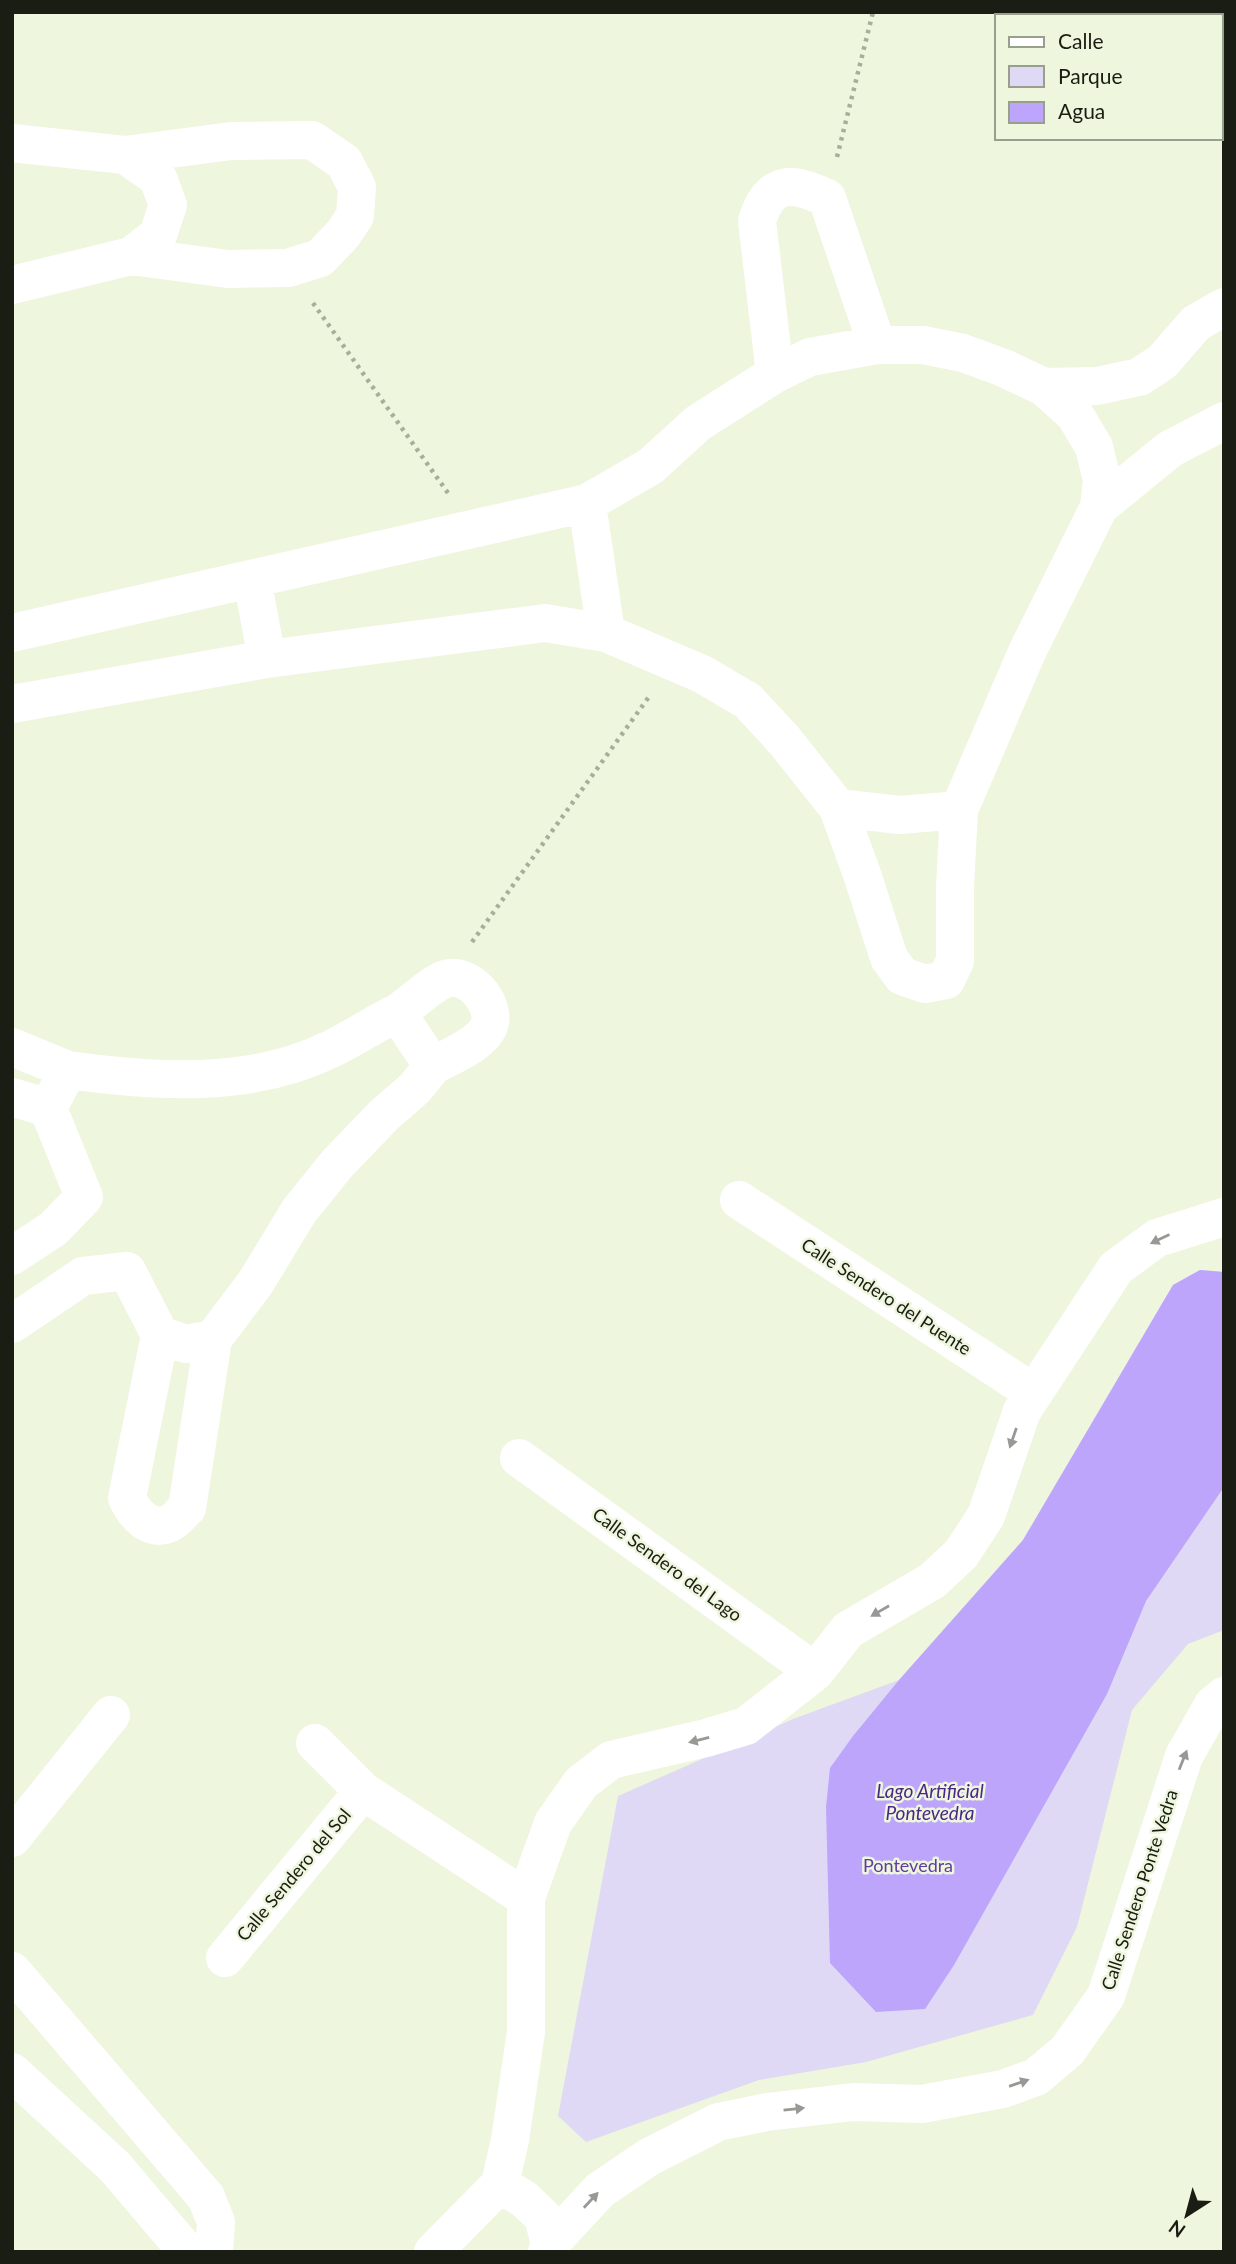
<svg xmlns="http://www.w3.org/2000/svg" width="1236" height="2264" viewBox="0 0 1236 2264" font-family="Lato,sans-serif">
<rect width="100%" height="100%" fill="#eef6de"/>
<!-- green -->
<path fill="#dfd9f6" d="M1200,1270L1224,1272V1630L1188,1644L1132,1710L1077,1927L1033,2015L866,2062L759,2080L586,2142L558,2116L618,1796L793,1719L899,1680L1023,1540L1173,1285Z"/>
<!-- water -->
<path fill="#bca5fa" d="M1200,1270L1224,1272V1487L1146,1601L1107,1694L954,1965L925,2009L876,2012L830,1963L826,1807L830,1768L853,1736L899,1680L1023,1540L1173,1285Z"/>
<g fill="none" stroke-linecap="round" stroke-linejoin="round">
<!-- path -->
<path stroke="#a8ae9b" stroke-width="4.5" stroke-dasharray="3.5 5" stroke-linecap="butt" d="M837,157L873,12
M313,303L448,493
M472,942L651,694"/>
<!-- minor -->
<path stroke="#fff" stroke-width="38" d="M12,143L125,155L158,178L168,205L158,235L131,256L12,285
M125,155L231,141L312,140L344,162L357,187L355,216L343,234L320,258L288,268L228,269L131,256
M775,374L757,221C770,179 792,182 827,198L877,345
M1044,387L1097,386L1139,377L1162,362L1196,323L1224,307
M587,503L606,633
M1099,507L1170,449L1224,421
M252,579L267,659
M12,633L587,503L651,466L698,423L775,374L810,357L877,345H923L963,353L1004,368L1044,387L1075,415L1094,447L1102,480L1099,507L1027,652L959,810L900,815L838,808L784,740L748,701L702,674L606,633L545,623L267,659L12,704
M838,808L863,877L889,958L902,976L925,984L946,980L955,961V887L959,810
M397,1013C409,1005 433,983 445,979C469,971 497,1004 489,1026C481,1045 450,1056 433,1066
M12,1047L68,1070
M12,1097L48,1108
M739,1200L1034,1393
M12,1256L53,1229L84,1197L48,1108L68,1070C155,1082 250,1089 331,1049C354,1038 374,1024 397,1013L433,1066L415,1088L383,1116L337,1164L299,1211L256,1282L213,1339L186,1344L160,1335L127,1271L83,1276L12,1324
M160,1335L127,1498C134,1513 149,1533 170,1523C176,1521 182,1512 187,1508L213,1339
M519,1458L815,1672
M315,1743L363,1791L526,1898
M12,1838L111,1715
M225,1958L363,1791
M12,1971L206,2197L216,2222L214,2252
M12,2072L115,2167L182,2246L184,2252
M500,2184L524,2199L543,2217L550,2244
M433,2252L500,2184L510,2140L526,2032V1898L553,1823L581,1783L611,1760L706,1738L746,1726L815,1672L848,1630L932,1581L961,1554L986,1516L1022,1411L1116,1268L1157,1238L1224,1217
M547,2252L550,2244L600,2190L649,2157L718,2122L767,2112L853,2102L922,2104L1003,2089L1036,2077L1067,2051L1106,1996L1184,1756L1213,1705L1224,1696"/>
</g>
<!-- one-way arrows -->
<defs><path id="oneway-solid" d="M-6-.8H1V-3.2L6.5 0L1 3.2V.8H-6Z" transform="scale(1.75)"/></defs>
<g fill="#989995">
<use href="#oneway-solid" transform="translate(1160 1239) rotate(154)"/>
<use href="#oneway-solid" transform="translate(1013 1438) rotate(109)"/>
<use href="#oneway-solid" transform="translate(880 1611) rotate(150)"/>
<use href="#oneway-solid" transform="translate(699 1740) rotate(166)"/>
<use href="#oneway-solid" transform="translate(1183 1760) rotate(-68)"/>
<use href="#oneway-solid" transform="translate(1019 2083) rotate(-19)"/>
<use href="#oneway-solid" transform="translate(794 2109) rotate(-6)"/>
<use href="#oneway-solid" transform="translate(591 2200) rotate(-47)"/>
</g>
<g text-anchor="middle" stroke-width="5" stroke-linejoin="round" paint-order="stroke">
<!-- street labels -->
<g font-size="18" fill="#1a1d14" stroke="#eef6de">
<text transform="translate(886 1297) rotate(33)" y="6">Calle Sendero del Puente</text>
<text transform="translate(667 1565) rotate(36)" y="6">Calle Sendero del Lago</text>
<text transform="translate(294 1875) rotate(-50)" y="6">Calle Sendero del Sol</text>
<text transform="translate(1140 1890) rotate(-72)" y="6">Calle Sendero Ponte Vedra</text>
</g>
<!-- park labels -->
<g font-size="18" fill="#5e3d9e" stroke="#eef6de">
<text x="908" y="1872">Pontevedra</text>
</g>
<!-- water labels -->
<g font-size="19" font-style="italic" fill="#4b2687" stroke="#eef6de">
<text x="930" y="1798">Lago Artificial<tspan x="930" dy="22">Pontevedra</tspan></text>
</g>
</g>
<!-- border -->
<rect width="1236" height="2264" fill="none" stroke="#1a1d14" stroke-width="28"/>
<!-- legend -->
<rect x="995" y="14" width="228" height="126" fill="#eef6de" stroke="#999f8d" stroke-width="2"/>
<rect x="1009" y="37" width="35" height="10" fill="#ffffff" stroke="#999f8d" stroke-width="2"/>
<text x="1058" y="49" font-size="21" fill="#1a1d14">Calle</text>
<rect x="1009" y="66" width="35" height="21" fill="#dfd9f6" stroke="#999f8d" stroke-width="2"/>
<text x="1058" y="84" font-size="21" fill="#1a1d14">Parque</text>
<rect x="1009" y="102" width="35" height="21" fill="#bca5fa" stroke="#999f8d" stroke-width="2"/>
<text x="1058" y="119" font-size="21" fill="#1a1d14">Agua</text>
<!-- north arrow -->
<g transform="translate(1187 2215) rotate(216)" stroke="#eef6de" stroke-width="5" paint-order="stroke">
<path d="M0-5L12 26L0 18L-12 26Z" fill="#1a1d14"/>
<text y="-10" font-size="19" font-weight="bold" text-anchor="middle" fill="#1a1d14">N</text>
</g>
</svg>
